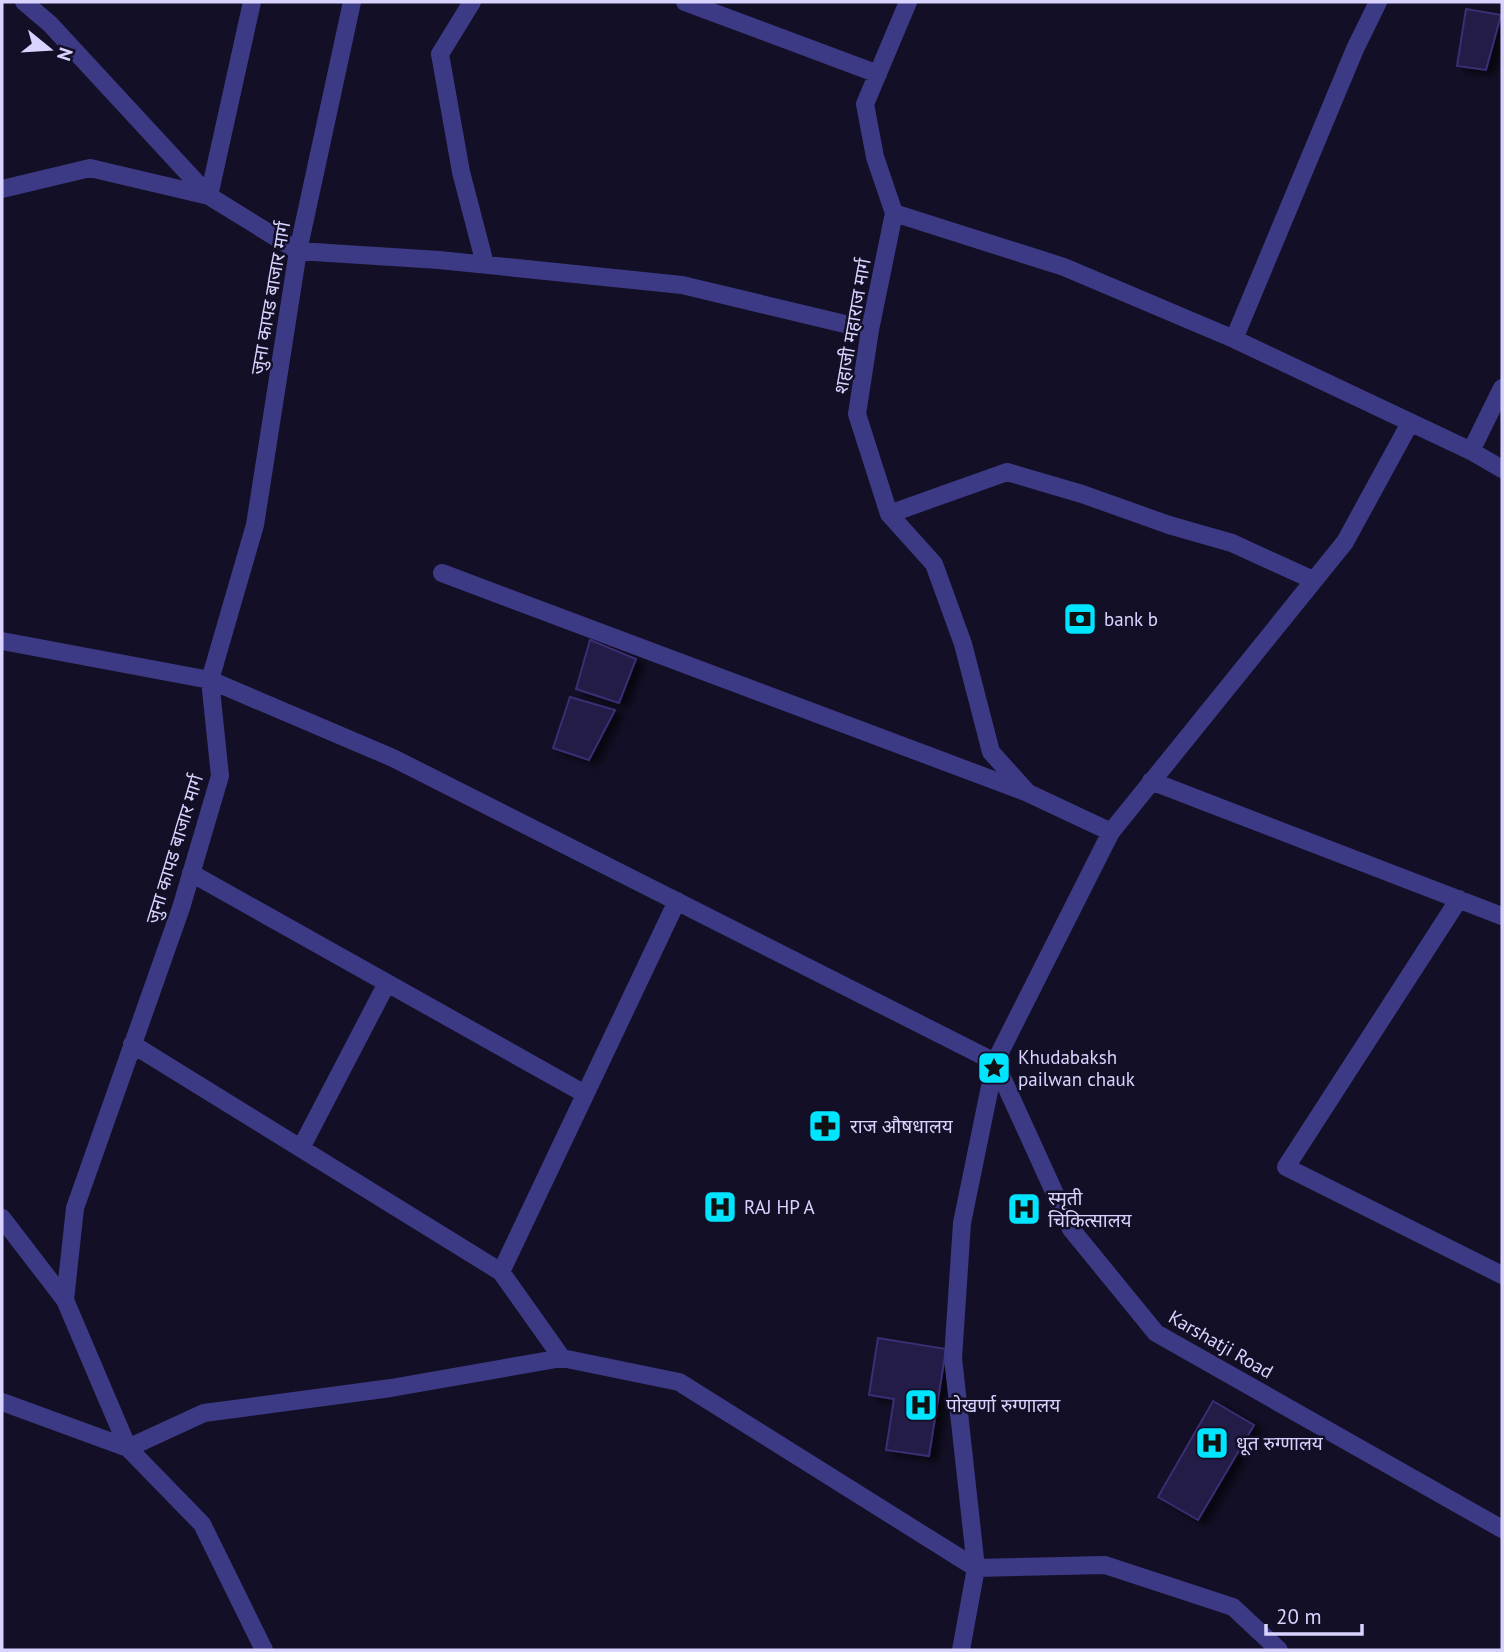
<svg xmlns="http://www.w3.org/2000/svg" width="1504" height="1652" viewBox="0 0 1504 1652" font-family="'PT Sans','Noto Sans Devanagari',sans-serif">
<defs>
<filter id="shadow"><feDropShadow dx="8" dy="4.5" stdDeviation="3.5" flood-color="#0009"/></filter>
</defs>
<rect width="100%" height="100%" fill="#130f26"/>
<!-- building -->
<path fill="#241b47" stroke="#3b2d73" stroke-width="2" filter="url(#shadow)" d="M1466,9L1501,15L1486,70L1457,66Z
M590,640L636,659L619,703L576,689Z
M570,697L615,710L589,760L553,748Z
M878,1338L946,1349L929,1456L886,1450L894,1399L869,1395Z
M1213,1401L1254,1425L1198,1520L1158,1497Z"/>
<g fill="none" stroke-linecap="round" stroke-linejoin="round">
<!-- minor -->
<path stroke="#3d3a85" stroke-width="18" d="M24,2L50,24L209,196L298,251L439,260L682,285L870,330
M472,2L440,54L461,172L485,264
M685,2L878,74
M908,2L865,104L875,157L894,213L870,330L857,414L889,514L934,564L963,644L991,752L1028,793
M2,189L90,168L209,196L252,2
M894,213L1064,267L1234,339L1471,451L1502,469
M1234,339L1355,49L1378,2
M1471,451L1502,388
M889,514L1007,472L1082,494L1169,525L1232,543L1313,580
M442,573L1028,793L1111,832
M2,641L210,680L393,758L995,1062
M1151,781L1502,916
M191,873L585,1094
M1459,899L1286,1167L1502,1275
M132,1044L501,1272L677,901
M995,1062L1071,1229L1156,1333L1502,1529
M301,1148L387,983
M2,1218L65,1300
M501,1272L562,1358
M2,1402L128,1448L204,1413L391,1388L562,1358L679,1382L976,1568L1105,1565L1233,1607L1279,1650
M264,1650L202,1524L128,1448L65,1300L75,1208L181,908L220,776L210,680L255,525L298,251L352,2
M961,1650L976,1568L953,1358L962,1223L995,1062L1111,832L1345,542L1410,423"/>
</g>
<!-- icons -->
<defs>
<symbol id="bank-square" viewBox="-11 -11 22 22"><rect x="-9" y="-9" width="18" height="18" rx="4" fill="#00e5ff" stroke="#130f26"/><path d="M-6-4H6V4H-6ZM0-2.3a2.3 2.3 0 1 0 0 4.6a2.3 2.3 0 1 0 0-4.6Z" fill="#111"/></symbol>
<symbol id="sight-square" viewBox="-11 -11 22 22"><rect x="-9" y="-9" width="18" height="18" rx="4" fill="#00e5ff" stroke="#130f26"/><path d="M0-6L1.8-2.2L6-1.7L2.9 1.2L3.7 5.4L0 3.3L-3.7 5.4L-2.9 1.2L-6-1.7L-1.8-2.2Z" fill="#111"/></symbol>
<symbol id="pharmacy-square" viewBox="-11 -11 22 22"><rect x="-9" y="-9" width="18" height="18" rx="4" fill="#00e5ff" stroke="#130f26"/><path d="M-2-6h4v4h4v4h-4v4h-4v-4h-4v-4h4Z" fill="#111"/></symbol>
<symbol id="hospital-square" viewBox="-11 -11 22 22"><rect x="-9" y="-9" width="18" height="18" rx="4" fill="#00e5ff" stroke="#130f26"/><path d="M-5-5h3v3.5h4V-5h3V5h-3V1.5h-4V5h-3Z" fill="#111"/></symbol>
</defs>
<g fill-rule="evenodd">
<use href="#bank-square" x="1061" y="600" width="38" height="38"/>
<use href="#sight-square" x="975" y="1049" width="38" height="38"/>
<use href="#pharmacy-square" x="806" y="1107" width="38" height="38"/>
<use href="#hospital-square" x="701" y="1188" width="38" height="38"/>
<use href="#hospital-square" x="1005" y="1190" width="38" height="38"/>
<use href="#hospital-square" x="902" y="1386" width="38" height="38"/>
<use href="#hospital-square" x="1193" y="1424" width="38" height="38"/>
</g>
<g text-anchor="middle" stroke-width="5" stroke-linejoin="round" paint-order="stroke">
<!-- street labels -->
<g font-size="19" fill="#d9d4ff" stroke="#130f26">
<text transform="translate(270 298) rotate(-80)" y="7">जुना कापड बाजार मार्ग</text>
<text transform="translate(852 326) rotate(-80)" y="7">शहाजी महाराज मार्ग</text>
<text transform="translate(174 849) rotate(-73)" y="7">जुना कापड बाजार मार्ग</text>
<text transform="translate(1221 1344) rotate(30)" y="7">Karshatji Road</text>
</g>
<!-- poi labels -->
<g font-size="19" fill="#d9d4ff" stroke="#130f26" text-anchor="start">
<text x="1104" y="626">bank b</text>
<text x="1018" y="1064">Khudabaksh<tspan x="1018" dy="22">pailwan chauk</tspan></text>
<text x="850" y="1133">राज औषधालय</text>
<text x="1048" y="1205">स्मृती<tspan x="1048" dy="22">चिकित्सालय</tspan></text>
<text x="744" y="1214">RAJ HP A</text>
<text x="946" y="1412">पोखर्णा रुग्णालय</text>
<text x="1236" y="1450">धूत रुग्णालय</text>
</g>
</g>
<!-- border -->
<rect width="1504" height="1652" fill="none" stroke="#d9d4ff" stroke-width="7"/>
<!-- north arrow -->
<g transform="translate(49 49) rotate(108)" stroke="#130f26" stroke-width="5" paint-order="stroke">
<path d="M0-5L12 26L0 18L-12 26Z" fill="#d9d4ff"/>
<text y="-10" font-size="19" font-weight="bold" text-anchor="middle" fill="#d9d4ff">N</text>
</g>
<!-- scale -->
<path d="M1266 1624v10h96v-10" fill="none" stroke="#d9d4ff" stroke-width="3.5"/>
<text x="1276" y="1624" font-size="21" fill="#d9d4ff" stroke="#130f26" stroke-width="5" paint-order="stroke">20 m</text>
</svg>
